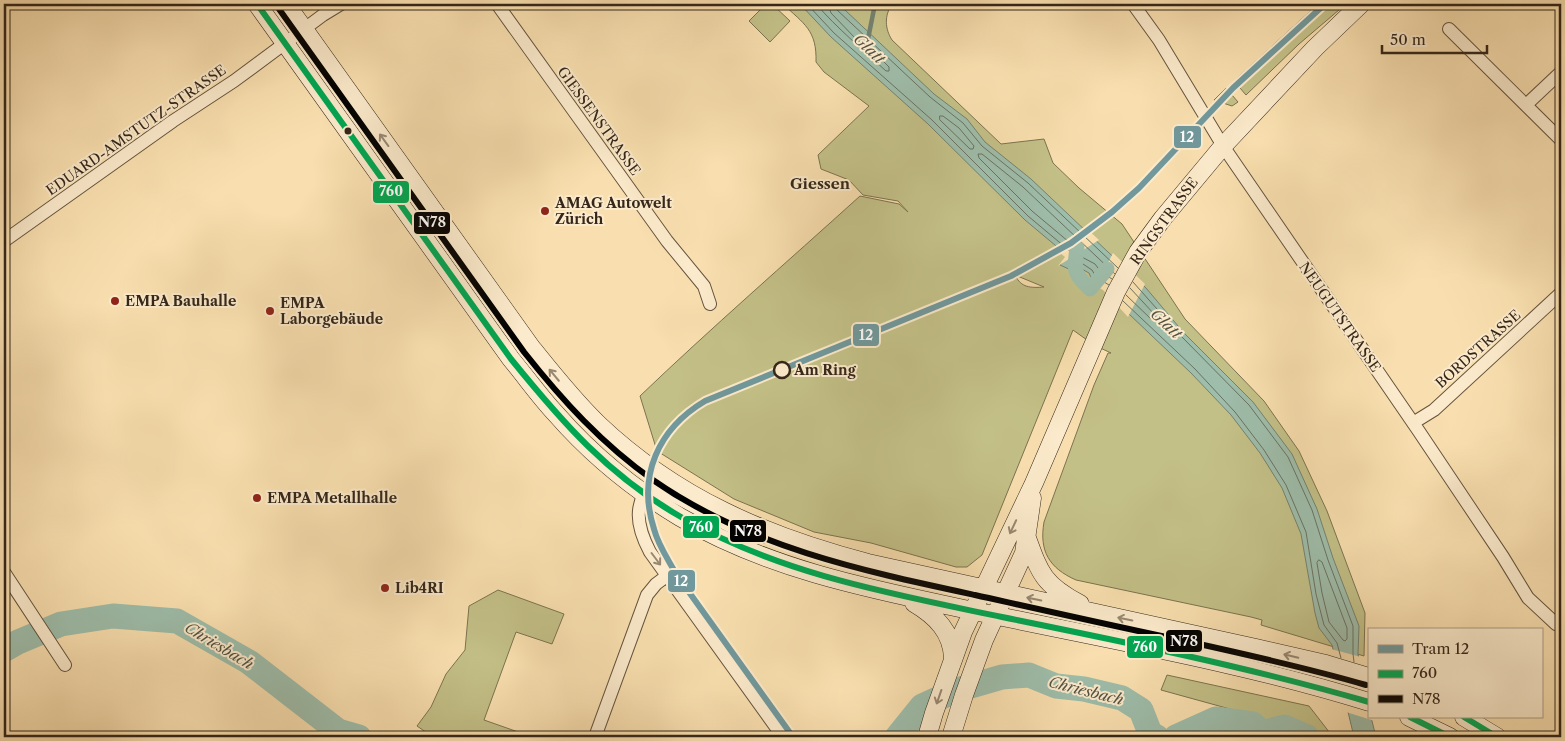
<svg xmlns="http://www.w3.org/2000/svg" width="1565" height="741" viewBox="0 0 1565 741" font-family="'Libre Caslon Text',serif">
<rect width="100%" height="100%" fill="#f9dfaf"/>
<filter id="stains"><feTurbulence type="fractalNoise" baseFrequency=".004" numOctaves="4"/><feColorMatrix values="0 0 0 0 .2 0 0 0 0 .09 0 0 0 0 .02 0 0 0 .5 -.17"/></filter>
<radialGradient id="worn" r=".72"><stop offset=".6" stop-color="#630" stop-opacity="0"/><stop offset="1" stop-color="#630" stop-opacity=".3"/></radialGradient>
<!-- green -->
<path fill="#c3c087" stroke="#7c7350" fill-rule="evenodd" d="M766,4H772L790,21L770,42L749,21Z
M783,4H892C884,16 885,29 892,40L1001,144L1044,139L1053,163L1079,188L1122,224L1185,319L1264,401L1299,451L1327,511L1365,613L1364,656L1261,625L1262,620L1251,617L1076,580C1049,568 1039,551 1044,522L1094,385L1108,353H1111L1094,345L1073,330L982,555L967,567H956L871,543L814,532L734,499L657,451L640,396C711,328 786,263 860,196L899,204L908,212L898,201L863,195L849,180L821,169L818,155L869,106L824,72L816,62C817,30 804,24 783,4ZM1015,275L1044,287C1031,288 1021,288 1015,275Z
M1318,4H1346L1299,44L1246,95L1234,81Z
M1226,88L1238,102L1232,106L1214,100Z
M498,590L564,614L552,644L516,632L484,720L521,733L520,737H433L417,726L431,707L446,674L465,650L469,606Z
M1167,675L1309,706L1333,737H1271L1259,717L1161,690Z"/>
<!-- water -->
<path fill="#9ebdaa" stroke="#748170" d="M800,4H837L845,10L934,94L967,119L985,142L1031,179L1146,288L1184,333L1253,402L1292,454L1317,509L1333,558L1359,626L1358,654L1369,706V717H1371L1376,737H1354L1332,645L1319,628L1315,613L1301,534L1282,488L1260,453L1231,415L1191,373L1129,314L1105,288L1092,280L1089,273L1078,267L1071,270L1060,265L1068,256L1025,220L928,124L831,37Z"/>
<!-- pier -->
<path fill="#f9dfaf" d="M1085,227L1099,240L1058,266L1065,257L1054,248Z
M1113,253L1145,284L1128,317L1103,290L1096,286Z
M1331,649L1361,657L1369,694V717H1374L1375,721L1346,712Z"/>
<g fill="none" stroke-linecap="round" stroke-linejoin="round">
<!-- shore -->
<path stroke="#697262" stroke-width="1" d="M807,4L834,33L932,120L1028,216L1071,252L1073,262L1083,264L1092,270L1096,277L1109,285
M816,4C838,29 861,48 886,71H889V67L870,48L856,39L831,13L828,4
M835,4L836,9L930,97L963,123L982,146L1028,183L1118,268
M940,116H943L959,128L974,146L973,149H970L940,120Z
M1112,279L1101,272L1095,264L1080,256L1075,247L1032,211L979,158L978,154H982L1023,187L1115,274
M1133,282L1181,336L1249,405L1288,457L1312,510L1328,560L1353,626V654L1354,662
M1126,295L1151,319H1155V315L1130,288
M1123,301L1195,369L1235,412L1264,450L1286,485L1306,532L1316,594L1324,625L1337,643L1341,658
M1319,560L1322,562L1347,628V639L1345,641L1343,640L1329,622L1322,593L1317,563Z"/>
<!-- stream -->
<path stroke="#748170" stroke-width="4.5" d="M868,39L875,4"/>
<!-- canal -->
<path stroke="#9ebdaa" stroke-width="15" d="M1077,248C1074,272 1073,272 1090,289L1107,269"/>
<!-- river -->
<path stroke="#9ebdaa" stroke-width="25" d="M4,650L18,642L61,624L113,616L177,621L249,662L338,731L359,737
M897,737L922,706L957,690L1002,677L1029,675L1056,686L1084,689L1122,698L1141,710L1150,733L1157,737
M1176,737L1216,719L1253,724L1262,733L1284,727L1307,737"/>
<defs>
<path id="minor" d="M497,4L667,241L704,286L710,304
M1133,4L1159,40L1223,146L1418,430L1503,557L1528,598L1556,624
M1449,29L1561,140
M1526,105L1561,72
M4,241L173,121L234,81L323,15L341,4
M1413,423L1434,410L1561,293
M773,537C766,537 757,537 750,535C727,529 666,486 649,489C642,491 642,499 640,505C636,520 642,537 650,552L783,737
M4,572L65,665
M595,737L647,595L656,584L668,575"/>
<path id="secondary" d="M257,4L511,359C526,377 540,397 556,414C591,454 635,490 680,517C770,570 874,590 974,611C1106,639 1240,662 1369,702
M286,4L531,347C552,373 573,400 598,424C676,498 765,536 868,563L1256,648L1326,664L1369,677
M1027,538C1040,574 1044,585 1080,604
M914,603C936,616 952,632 953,658
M1409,717L1450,737
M1464,717L1497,737
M927,737L934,713L963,632L1034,483L1116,292L1138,252L1163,218L1223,146L1315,48L1361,4
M951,737L964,695L984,640L1024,553L1032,498"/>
</defs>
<!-- minor casing -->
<use href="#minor" stroke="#65543e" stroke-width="14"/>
<!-- secondary casing -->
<use href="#secondary" stroke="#342619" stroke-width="19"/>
<!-- minor -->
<use href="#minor" stroke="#fbeacb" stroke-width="12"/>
<!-- secondary -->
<use href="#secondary" stroke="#fbeacb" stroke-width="18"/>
<defs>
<path id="bus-1" d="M257,4L511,359C562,422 609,476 681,517C779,574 892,594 1002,617C1125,642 1248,667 1369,702
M1410,717L1450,737
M1464,717L1497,737"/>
<path id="bus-2" d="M279,9L524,352C562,400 602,444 653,480C749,547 863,571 975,595C1047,611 1118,627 1190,642C1249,655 1308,668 1366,685"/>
</defs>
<!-- bus-1 casing -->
<use href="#bus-1" stroke="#fbeacb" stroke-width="10"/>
<!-- bus-2 casing -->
<use href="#bus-2" stroke="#fbeacb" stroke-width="10"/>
<!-- bus-1 -->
<use href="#bus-1" stroke="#00a651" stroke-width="6"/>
<!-- bus-2 -->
<use href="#bus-2" stroke="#000" stroke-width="6"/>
<defs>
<path id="tram-1" d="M793,737L676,574C668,559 658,545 654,529C637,476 658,429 705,401L1011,276L1071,243L1112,212L1139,188L1233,88L1325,4"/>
</defs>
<!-- tram-1 casing -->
<use href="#tram-1" stroke="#fbeacb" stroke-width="10"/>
<!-- tram-1 -->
<use href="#tram-1" stroke="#71989c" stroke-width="6"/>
</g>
<!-- one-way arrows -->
<defs><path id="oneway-shaft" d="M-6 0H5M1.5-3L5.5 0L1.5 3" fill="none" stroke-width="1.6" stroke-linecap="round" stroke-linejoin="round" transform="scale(1.25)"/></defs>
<g stroke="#988872">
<use href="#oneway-shaft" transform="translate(384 140) rotate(-126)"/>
<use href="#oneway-shaft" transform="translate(554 375) rotate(-130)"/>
<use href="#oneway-shaft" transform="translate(1013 527) rotate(115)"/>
<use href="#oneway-shaft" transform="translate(656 559) rotate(53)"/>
<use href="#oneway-shaft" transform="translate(1034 599) rotate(-168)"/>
<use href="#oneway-shaft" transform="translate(1125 619) rotate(-168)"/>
<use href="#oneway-shaft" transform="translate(1291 656) rotate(-167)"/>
<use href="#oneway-shaft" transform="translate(939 697) rotate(109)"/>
</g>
<!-- markers -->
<circle fill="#342619" stroke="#fbeacb" stroke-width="2" cx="348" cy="131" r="4.5"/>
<g fill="#8f2418" stroke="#fbeacb" stroke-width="2">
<circle cx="545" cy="211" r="5"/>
<circle cx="115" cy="301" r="5"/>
<circle cx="270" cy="311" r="5"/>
<circle cx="257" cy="498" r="5"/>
<circle cx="385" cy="588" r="5"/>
</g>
<circle fill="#fbeacb" stroke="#342619" stroke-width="2.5" cx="782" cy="370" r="8"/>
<g text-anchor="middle" stroke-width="4" stroke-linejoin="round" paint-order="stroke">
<!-- street labels -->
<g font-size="14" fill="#342619" stroke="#fbeacb">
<text transform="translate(599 121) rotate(54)" y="5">GIESSENSTRASSE</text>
<text transform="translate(136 130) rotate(-35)" y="5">EDUARD-AMSTUTZ-STRASSE</text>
<text transform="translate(1164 221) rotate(-54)" y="5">RINGSTRASSE</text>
<text transform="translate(1340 317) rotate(55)" y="5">NEUGUTSTRASSE</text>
<text transform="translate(1478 349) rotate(-42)" y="5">BORDSTRASSE</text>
</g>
<!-- poi labels -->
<g font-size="14" font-weight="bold" fill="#342619" stroke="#fbeacb" text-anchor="start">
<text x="555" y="208">AMAG Autowelt<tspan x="555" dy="16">Zürich</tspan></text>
<text x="125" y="306">EMPA Bauhalle</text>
<text x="280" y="308">EMPA<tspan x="280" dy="16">Laborgebäude</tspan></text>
<text x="267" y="503">EMPA Metallhalle</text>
<text x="395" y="593">Lib4RI</text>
</g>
<!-- stop labels -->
<g font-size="14" font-weight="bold" fill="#342619" stroke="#fbeacb" text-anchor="start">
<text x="794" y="375">Am Ring</text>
</g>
<!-- water labels -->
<g font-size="15" font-style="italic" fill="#545344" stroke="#fbeacb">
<text transform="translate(869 49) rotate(43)" y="5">Glatt</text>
<text transform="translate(1166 324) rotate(43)" y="5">Glatt</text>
<text transform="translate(219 646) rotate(31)" y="5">Chriesbach</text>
<text transform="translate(1086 691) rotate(14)" y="5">Chriesbach</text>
</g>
<!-- neighbourhood labels -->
<g font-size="15" font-weight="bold" fill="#342619" stroke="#fbeacb">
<text x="820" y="189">Giessen</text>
</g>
</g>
<g stroke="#fbeacb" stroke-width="2">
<rect x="1173" y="125" width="29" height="24" rx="5" fill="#71989c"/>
<rect x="372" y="180" width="38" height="24" rx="5" fill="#00a651"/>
<rect x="413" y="211" width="38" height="24" rx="5" fill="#000"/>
<rect x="852" y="323" width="28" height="24" rx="5" fill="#71989c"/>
<rect x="682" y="515" width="38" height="24" rx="5" fill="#00a651"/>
<rect x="729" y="519" width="38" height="24" rx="5" fill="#000"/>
<rect x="667" y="569" width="29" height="24" rx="5" fill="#71989c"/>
<rect x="1165" y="629" width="38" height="24" rx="5" fill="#000"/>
<rect x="1126" y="635" width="38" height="24" rx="5" fill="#00a651"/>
</g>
<g font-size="14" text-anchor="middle" font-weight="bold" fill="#fff">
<text x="1187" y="142">12</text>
<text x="391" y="196">760</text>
<text x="432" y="227">N78</text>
<text x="866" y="340">12</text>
<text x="701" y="532">760</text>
<text x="748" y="536">N78</text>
<text x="681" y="586">12</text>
<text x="1184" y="646">N78</text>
<text x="1145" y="652">760</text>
</g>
<!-- margin -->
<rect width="1565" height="741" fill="none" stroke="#f9dfaf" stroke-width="20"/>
<rect x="5" y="5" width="1555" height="731" fill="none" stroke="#342619" stroke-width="2.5"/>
<rect x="10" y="10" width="1545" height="721" fill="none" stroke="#342619"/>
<!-- legend -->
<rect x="1368" y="628" width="175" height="90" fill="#fbeacb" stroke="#ab9c84"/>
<rect x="1378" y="645" width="25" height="8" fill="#71989c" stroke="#ab9c84"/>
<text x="1412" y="654" font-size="15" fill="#342619">Tram 12</text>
<rect x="1378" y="670" width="25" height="8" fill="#00a651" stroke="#ab9c84"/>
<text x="1412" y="678" font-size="15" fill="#342619">760</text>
<rect x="1378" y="695" width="25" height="8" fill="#000000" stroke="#ab9c84"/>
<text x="1412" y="704" font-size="15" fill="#342619">N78</text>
<!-- scale -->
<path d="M1382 45v8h105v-8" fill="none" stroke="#342619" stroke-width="2.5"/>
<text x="1390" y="45" font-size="15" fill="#342619" stroke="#fbeacb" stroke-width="4" paint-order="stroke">50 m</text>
<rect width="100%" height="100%" filter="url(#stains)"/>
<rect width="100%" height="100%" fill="url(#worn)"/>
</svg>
